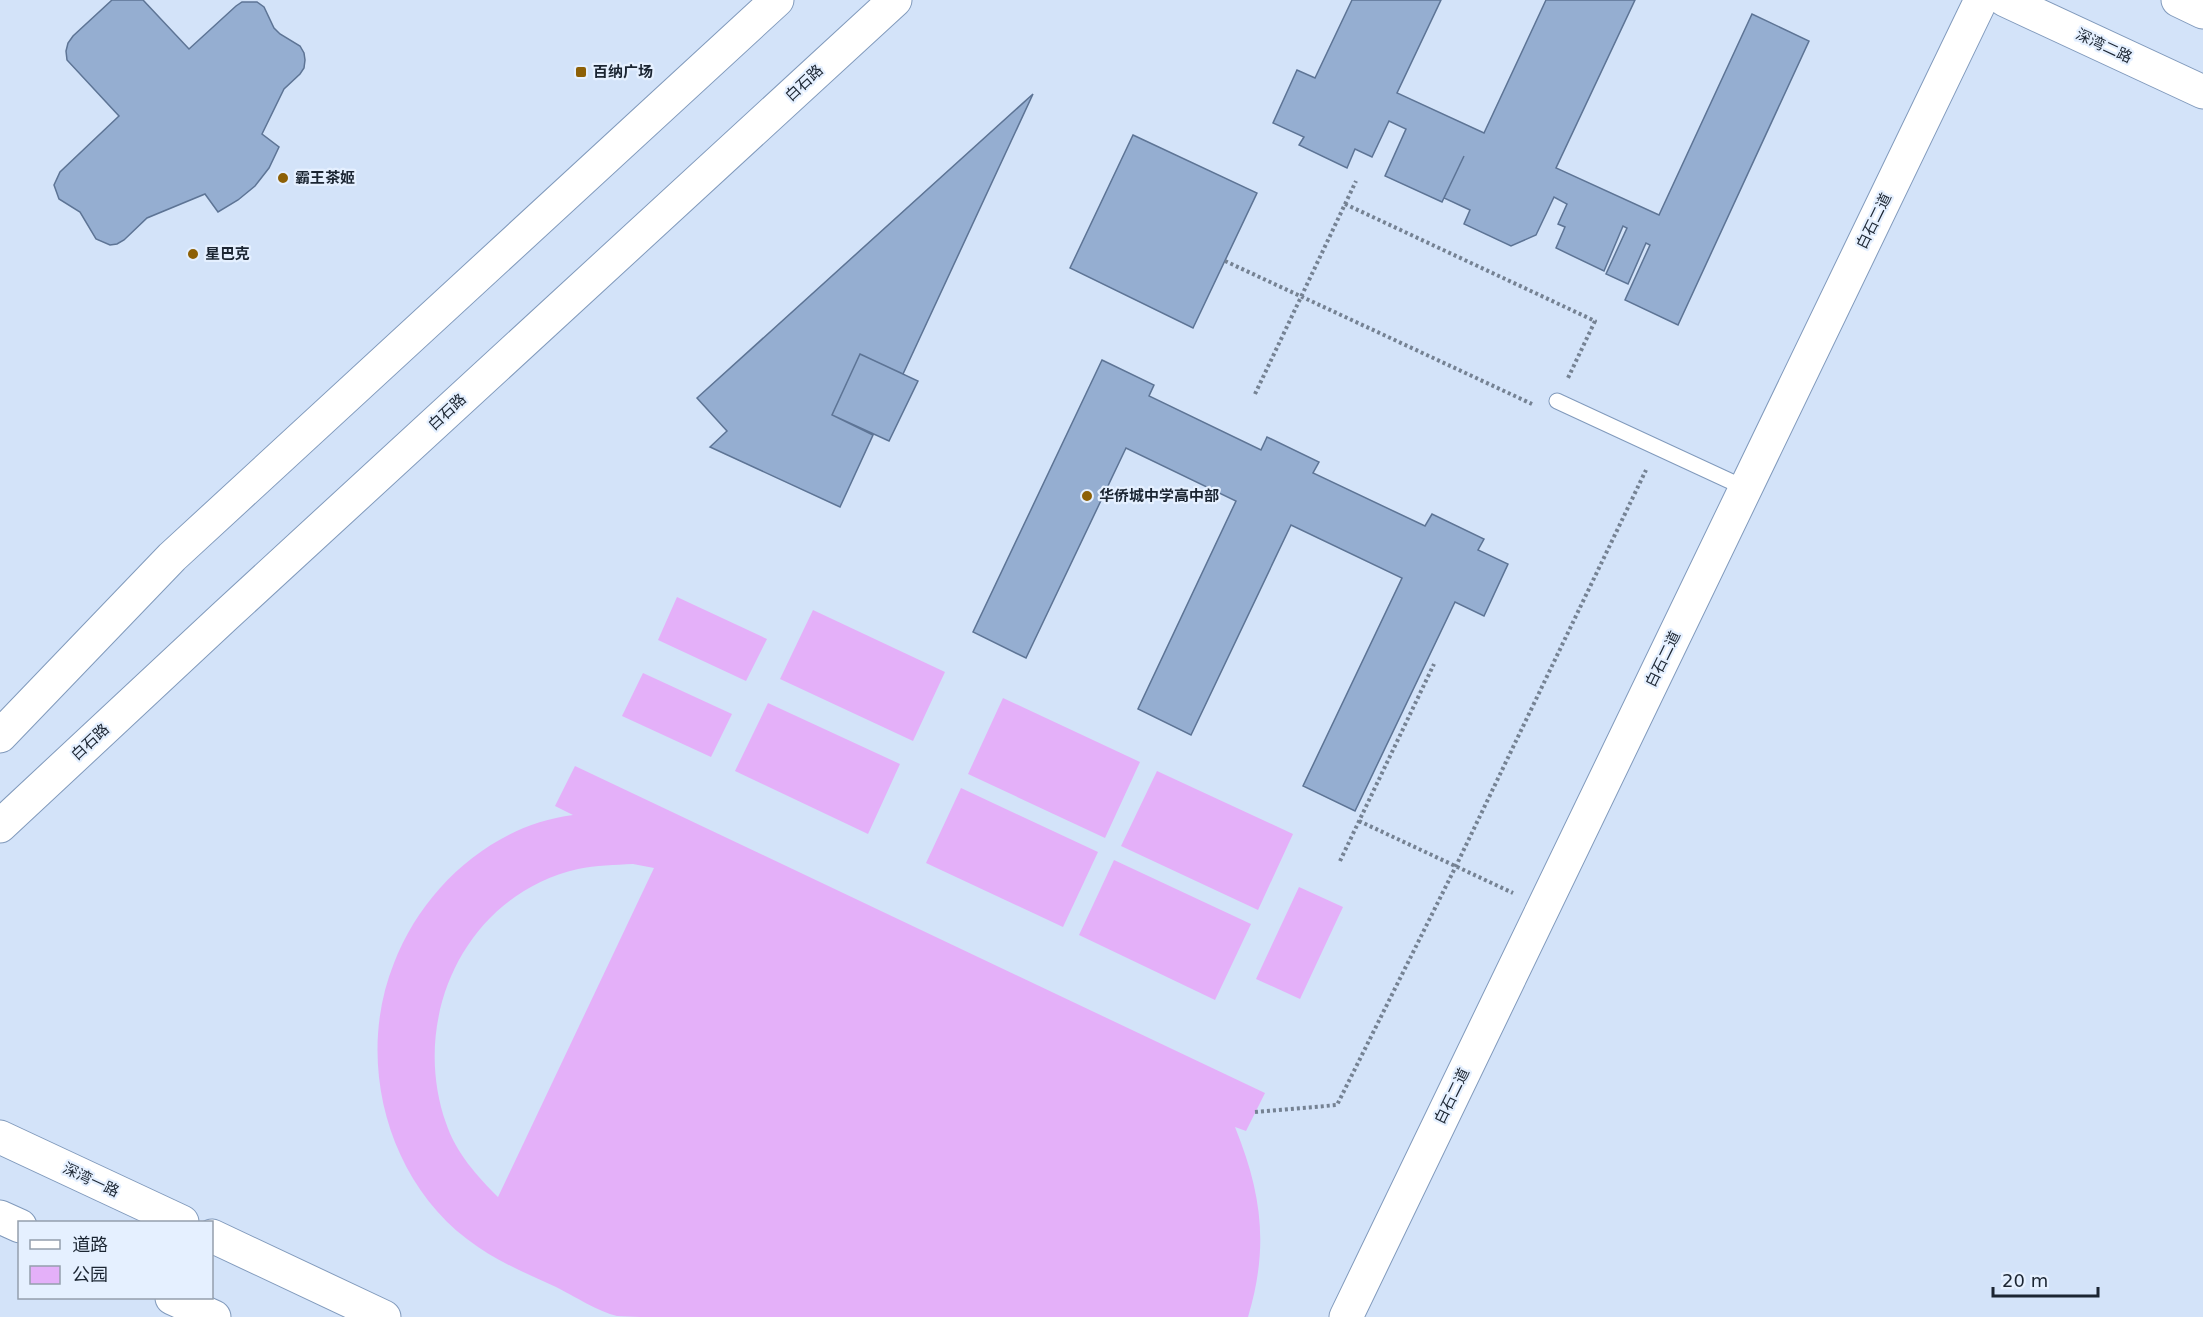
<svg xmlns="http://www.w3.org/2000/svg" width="2203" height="1317" viewBox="0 0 2203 1317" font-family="'DejaVu Sans','Noto Sans SC',sans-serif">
<rect width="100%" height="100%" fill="#d3e3f9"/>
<!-- green -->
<path fill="#e4b0f9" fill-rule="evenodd" d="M677,597L767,639L746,681L658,640Z
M813,610L945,672L913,741L780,679Z
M643,673L732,714L711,757L622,716Z
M1003,698L1140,762L1105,838L968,774Z
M768,703L900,764L868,834L735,771Z
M575,766L1265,1093L1246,1131L1235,1127C1262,1194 1269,1247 1248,1317C1094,1317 940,1317 787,1317C746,1317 705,1317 664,1317C650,1317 631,1317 617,1316C599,1312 574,1296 556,1287C525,1273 494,1260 467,1239C385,1176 356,1057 394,963C423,888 492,825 573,815L555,806ZM633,864L654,868L498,1197C477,1176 456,1153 446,1123C409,1018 465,895 578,869C596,865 615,865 633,864Z
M1157,771L1293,834L1258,910L1121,846Z
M961,788L1098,852L1063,927L926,863Z
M1114,860L1251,924L1215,1000L1079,935Z
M1299,887L1343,907L1300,999L1256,979Z"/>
<!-- building -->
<path fill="#95aed1" stroke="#5d7495" stroke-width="1.5" d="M112,0H143L189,49L236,6L242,2H257L264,7L274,28L280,34L300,46L304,53L305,60L304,68L300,74L284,89L262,134L279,147L269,168L255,186L238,200L218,212L205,194L147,218L124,240L117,244L110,245L96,239L80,212L59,199L54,185L60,172L119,116L67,60L66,51L68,43L73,36Z
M1352,0H1441L1397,93L1484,133L1546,0H1635L1556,168L1659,215L1752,14L1809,41L1678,325L1625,300L1650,245L1646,243L1628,284L1606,274L1627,228L1623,226L1604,271L1556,248L1565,227L1558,224L1567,204L1554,197L1536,235L1511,246L1464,224L1470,210L1444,198L1464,156L1442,202L1385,176L1406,129L1389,121L1372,157L1355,149L1347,168L1299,145L1304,137L1273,123L1297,70L1315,78Z
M1033,94L903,374L860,354L832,415L873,435L840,507L710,447L727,431L697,398Z
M1133,135L1257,193L1193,328L1070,268Z
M860,354L918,381L889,441L832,415Z
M1102,360L1154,385L1149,396L1261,450L1267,437L1319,462L1313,473L1425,526L1432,514L1484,539L1478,550L1508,564L1484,616L1455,602L1355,811L1303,786L1402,578L1291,525L1191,735L1138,709L1236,501L1126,448L1026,658L973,632Z"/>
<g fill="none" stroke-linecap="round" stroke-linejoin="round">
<defs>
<path id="service" d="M1557,401L1745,488"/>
<path id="tertiary" d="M2005,0L2203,92
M2178,0L2203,12
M0,1137L182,1222
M0,1217L20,1226
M212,1236L384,1317
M172,1298L214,1317
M1346,1317L1981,0"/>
<path id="primary" d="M0,736L172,557L777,0
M0,826L224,617L895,0"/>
</defs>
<!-- service casing -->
<use href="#service" stroke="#819abc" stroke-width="17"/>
<!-- tertiary casing -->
<use href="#tertiary" stroke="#819abc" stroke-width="35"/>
<!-- primary casing -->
<use href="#primary" stroke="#819abc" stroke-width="35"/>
<!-- path -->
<path stroke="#758293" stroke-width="4" stroke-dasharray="3 3" stroke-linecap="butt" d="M1345,204L1595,321L1568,378
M1225,261L1532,404
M1255,394L1356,181
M1359,821L1513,893
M1340,861L1434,664
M1255,1112L1337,1105L1456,866L1646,470"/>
<!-- service -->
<use href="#service" stroke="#fff" stroke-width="15"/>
<!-- tertiary -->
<use href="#tertiary" stroke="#fff" stroke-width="33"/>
<!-- primary -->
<use href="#primary" stroke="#fff" stroke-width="33"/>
</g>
<!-- markers -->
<g fill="#8d6006" stroke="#e5f0ff" stroke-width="2">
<rect x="575" y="66" width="12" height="12" rx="3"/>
<circle cx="283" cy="178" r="6"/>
<circle cx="193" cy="254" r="6"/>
<circle cx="1087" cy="496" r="6"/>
</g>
<g text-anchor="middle" stroke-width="4.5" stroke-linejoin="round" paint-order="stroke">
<!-- street labels -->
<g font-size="15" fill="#1b2532" stroke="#e5f0ff">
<text transform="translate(2104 46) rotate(25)" y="5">深湾二路</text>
<text transform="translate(804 83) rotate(-43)" y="5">白石路</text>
<text transform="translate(1874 221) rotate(-64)" y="5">白石二道</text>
<text transform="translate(447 412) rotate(-43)" y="5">白石路</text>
<text transform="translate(1663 659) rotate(-64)" y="5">白石二道</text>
<text transform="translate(90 742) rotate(-43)" y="5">白石路</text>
<text transform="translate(1452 1096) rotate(-64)" y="5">白石二道</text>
<text transform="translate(91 1180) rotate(25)" y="5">深湾一路</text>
</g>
<!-- poi labels -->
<g font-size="15" font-weight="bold" fill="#1b2532" stroke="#e5f0ff" text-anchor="start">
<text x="593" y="77">百纳广场</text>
<text x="295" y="183">霸王茶姬</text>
<text x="205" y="259">星巴克</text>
<text x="1099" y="501">华侨城中学高中部</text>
</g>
</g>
<!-- legend -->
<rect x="18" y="1221" width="195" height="78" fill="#e5f0ff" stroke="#949fad" stroke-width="1.5"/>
<rect x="30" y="1240" width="30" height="9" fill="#ffffff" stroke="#949fad" stroke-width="1.5"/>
<text x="72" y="1251" font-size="18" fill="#1b2532">道路</text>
<rect x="30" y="1266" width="30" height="18" fill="#e4b0f9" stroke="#949fad" stroke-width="1.5"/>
<text x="72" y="1281" font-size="18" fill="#1b2532">公园</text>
<!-- scale -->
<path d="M1993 1287v9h105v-9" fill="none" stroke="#1b2532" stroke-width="3"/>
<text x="2002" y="1287" font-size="18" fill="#1b2532" stroke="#e5f0ff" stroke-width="4.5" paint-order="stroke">20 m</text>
</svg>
